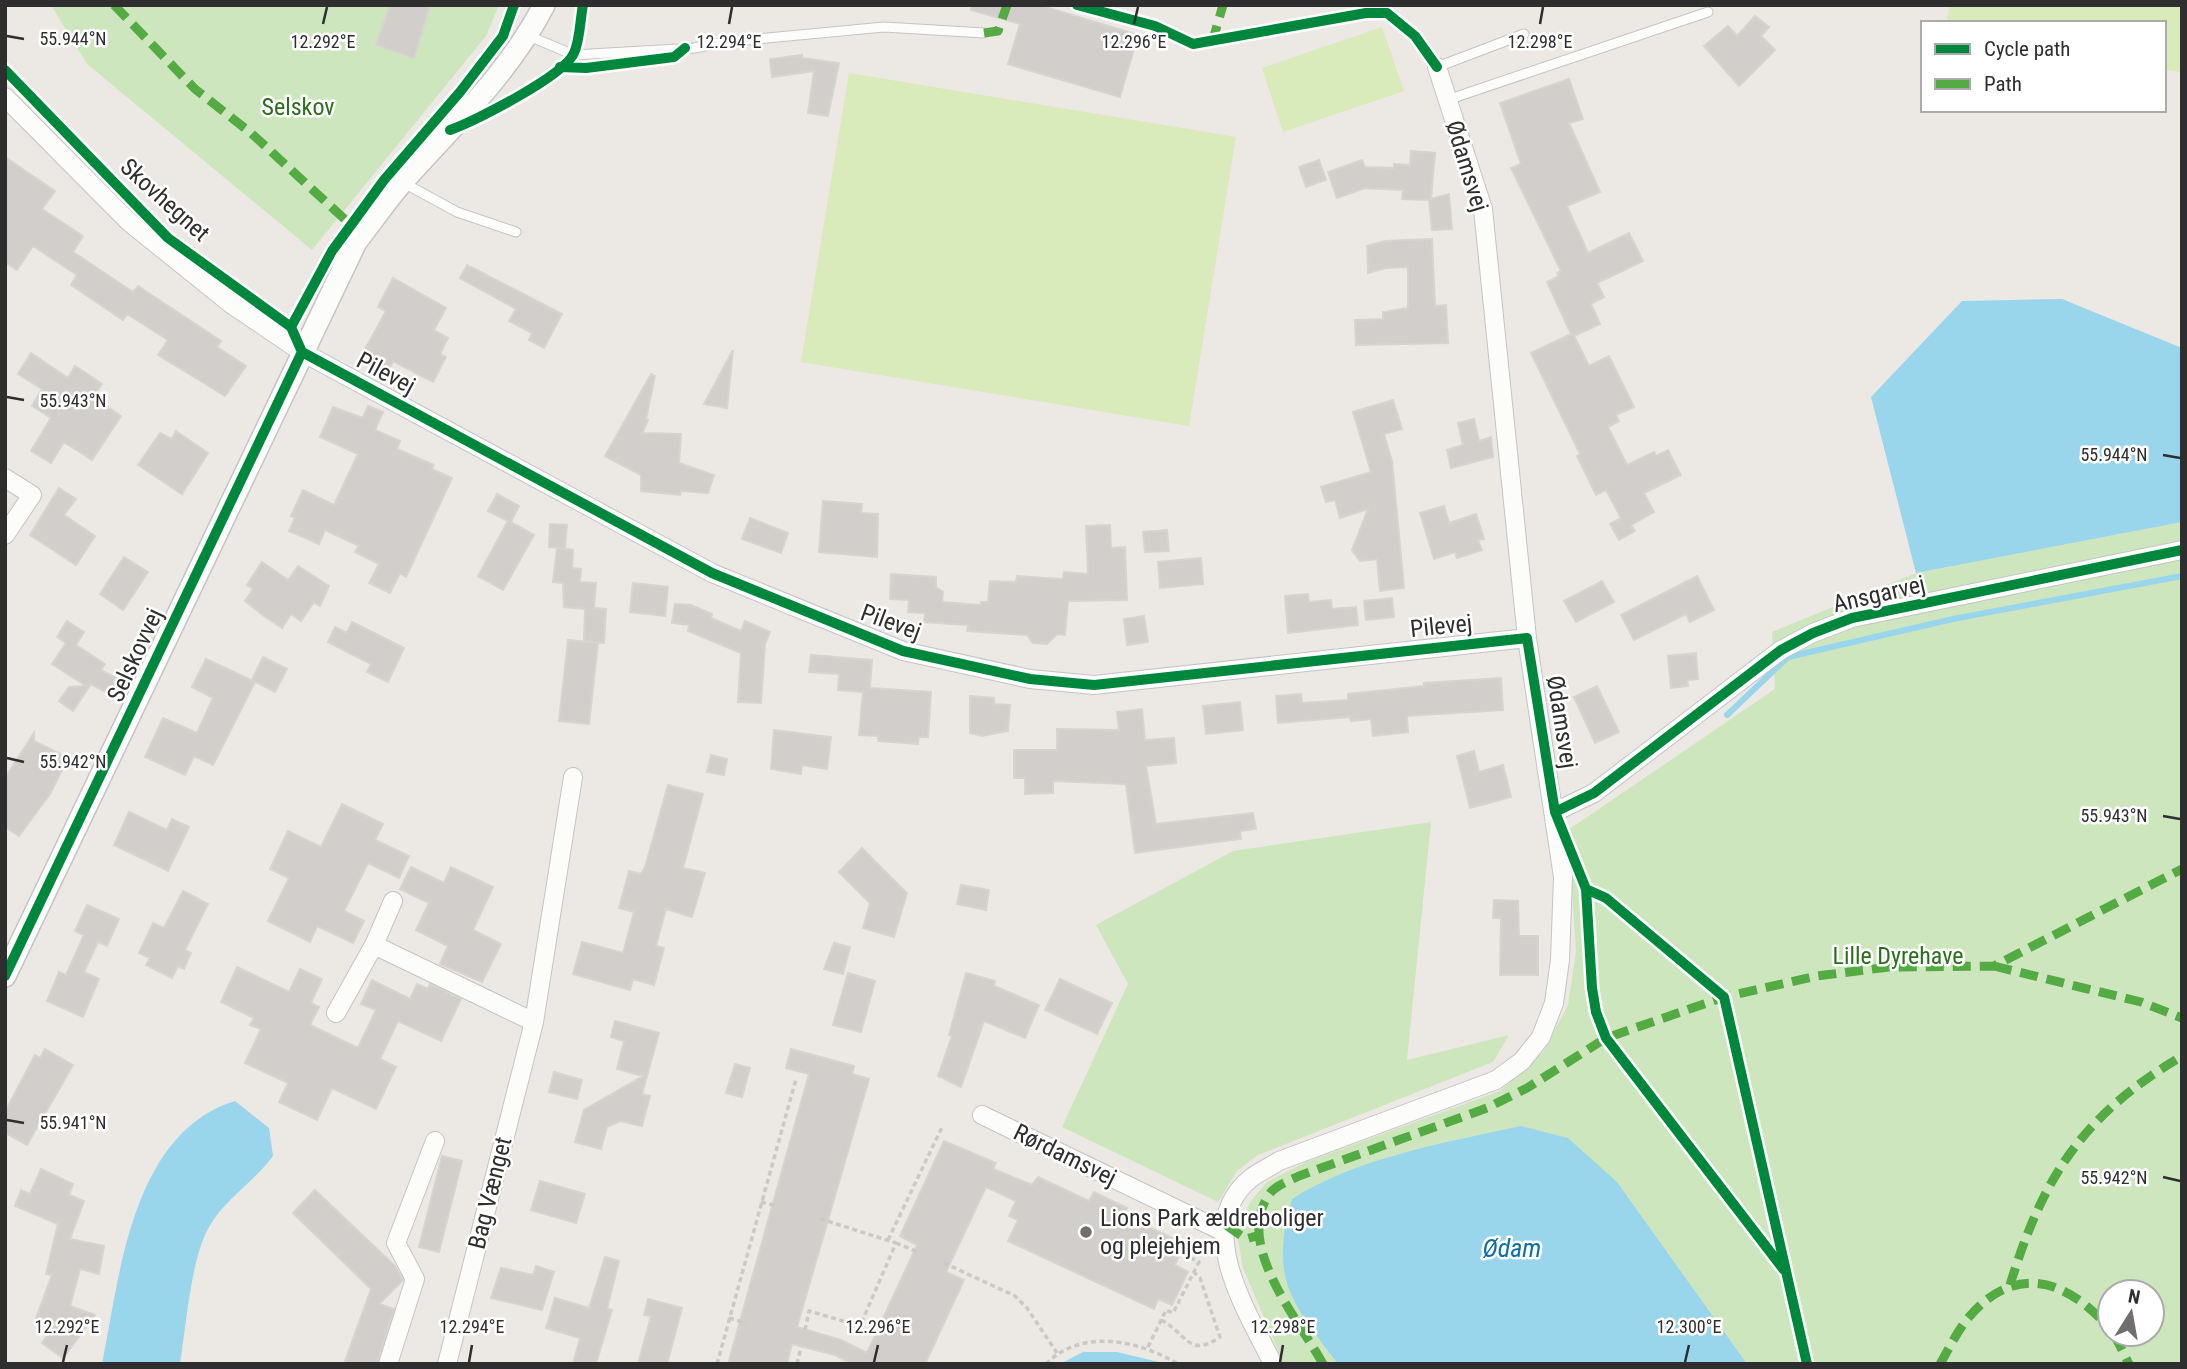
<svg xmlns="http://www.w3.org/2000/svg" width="2187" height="1369" viewBox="0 0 2187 1369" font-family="'Roboto Condensed',sans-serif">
<rect width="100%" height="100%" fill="#ece8e4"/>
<!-- green -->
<path fill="#cee6be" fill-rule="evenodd" d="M51,5H499L486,36L312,250L87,64Z
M2182,522V1364H1284L1243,1268L1237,1233L1250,1202L1267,1182L1308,1161L1500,1091L1544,1051L1568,1005L1576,951L1568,830L1775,689L1772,632L1916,573ZM2110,1292H2152V1334H2110Z
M1431,822L1407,1060L1509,1035L1493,1062L1258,1155L1237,1171L1218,1202L1062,1127L1128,984L1096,925L1233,851Z"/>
<!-- pitch -->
<path fill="#d9eabb" d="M1949,5H2182V72L2164,70V23H1947Z
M1382,27L1404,91L1283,132L1262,68Z
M849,73L1236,137L1189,426L801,362Z"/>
<!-- water -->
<path fill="#99d6ec" d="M2062,299L2182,348V522L1916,573L1871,397L1962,301Z
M235,1101L269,1128L273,1156C254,1182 225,1199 209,1227C191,1258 186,1327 180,1364H102C120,1274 132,1133 235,1101Z
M1521,1126L1568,1138L1617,1182L1747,1364H1338C1291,1301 1269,1280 1292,1199C1356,1158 1447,1142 1521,1126Z
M1083,1352H1117L1167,1364H1060Z"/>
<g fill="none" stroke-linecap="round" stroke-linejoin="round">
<!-- stream -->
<path stroke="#99d6ec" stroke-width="6" d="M1727,715L1788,657L1953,619L2182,576"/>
</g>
<!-- building -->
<path fill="#d1cecb" stroke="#d7d4d0" stroke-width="2" d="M390,5H430L414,58L376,45Z
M971,5H1039L1138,35L1120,97L1008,64L1020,24L971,10Z
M1755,16L1769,27L1761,36L1775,50L1739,86L1704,46L1728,26L1737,36Z
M802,55V58L839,63L828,116L808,113L814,71L772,77L770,59Z
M1569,79L1583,119L1569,123L1600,192L1567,206L1588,253L1629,233L1643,261L1597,283L1604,297L1591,304L1600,324L1574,336L1589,366L1609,356L1634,407L1616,415L1619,421L1608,427L1627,465L1654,452L1656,456L1668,450L1681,475L1644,493L1654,512L1631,525L1635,531L1619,540L1610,524L1621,518L1606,490L1596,495L1577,456L1580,454L1531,353L1571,334L1547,282L1559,276L1557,273L1561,271L1511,168L1521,164L1500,103Z
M1411,151L1435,153L1431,199L1449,194L1452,229L1432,230L1429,200L1402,199L1403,190L1365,188L1337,198L1328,172L1362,160L1365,167L1394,168V164L1410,165Z
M5,157L55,191L42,209L83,236L73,252L133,292L138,286L221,341L217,347L246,366L225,396L158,355L168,340L127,314L123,320L71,285L77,275L33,246L17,270L5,262Z
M1319,160L1326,180L1306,187L1299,167Z
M1432,239L1435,306L1446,305L1448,343L1356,345L1355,320L1383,319V312L1408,308V267L1386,268L1368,273L1367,246L1385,241Z
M467,265L562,314L544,348L529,340L532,333L509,321L516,309L460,278Z
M393,278L446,308L434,330L448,338L440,354L446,357L433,382L393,361L389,369L362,355L386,311L378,307Z
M733,350L727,408L704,404Z
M31,353L68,378L75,366L102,384L93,397L121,416L92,460L64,442L51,463L31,451L51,418L32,406L42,389L18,374Z
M651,374L655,376L646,419L648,420L642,433L681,434L679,463L714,475L708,493L681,491L680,495L641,491V475L605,456Z
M1393,400L1402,429L1384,434L1392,461L1404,588L1380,591L1377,559L1360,561L1352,550L1368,509L1340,518L1335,500L1326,502L1321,487L1371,472L1353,412Z
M368,406L383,412L375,430L400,441L397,449L434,465L432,469L452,478L406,577L400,573L390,593L369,583L379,564L355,552L359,546L325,530L319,544L289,531L295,518L291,516L303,490L334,505L358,454L320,437L333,407L363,418Z
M1474,419L1479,441L1491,437L1493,457L1451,468L1447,450L1463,445L1458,423Z
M176,431L208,453L182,494L138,465L160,433L172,439Z
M59,488L76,499L64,515L95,536L76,565L30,535Z
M497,494L519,506L511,522L534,535L503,590L478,576L508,521L488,511Z
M823,501L862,504L861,513L878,514L877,557L819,552Z
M1444,506L1449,523L1476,514L1484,539L1478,540L1482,550L1457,558L1455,552L1434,559L1420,513Z
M750,518L788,533L781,553L742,539Z
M550,524L567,525L565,548L549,547Z
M1110,525L1111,548L1125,547L1127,600L1068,601L1065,635L1057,634L1047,644L1033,643L1027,635L967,631L968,625L924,622L925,613L908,612L909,600L890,599L891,574L936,577V587L943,592L942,602L981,605V602H988L990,581L1016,582L1017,576L1063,579L1064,572L1088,574L1086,526Z
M1167,530L1169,551L1145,552L1143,532Z
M557,548L573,550L572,568L581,569L580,582L596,583L594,608L606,609L604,643L584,641L585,609L564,607L563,583L553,582Z
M124,557L148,572L123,610L100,594Z
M1201,558L1203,584L1160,588L1158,562Z
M262,562L288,580L298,566L329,586L320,606L314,602L301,621L291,614L282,628L264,616L245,601L253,589L247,585Z
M1697,576L1714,610L1690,622L1686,614L1634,640L1621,615Z
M1602,581L1614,602L1576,622L1564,601Z
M633,583L668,587L665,616L630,612Z
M1308,594L1309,602L1331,600L1332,609L1356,607L1358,625L1288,633L1285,596Z
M1392,598L1394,617L1366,620L1364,601Z
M675,604L691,605L712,614L711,618L741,631L745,621L770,632L765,644L761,703L738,702L741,653L688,631L689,625L672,623Z
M1144,616L1148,642L1127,645L1124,619Z
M67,621L84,632L76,645L105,664L101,670L121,681L113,696L91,684L73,711L59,701L69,687L86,686L52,664L66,643L57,637Z
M352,622L404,648L388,682L367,672L371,664L328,642L335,627L347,633Z
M568,640L598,643L589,724L559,721Z
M1696,653L1698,679L1687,680L1688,686L1671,688L1668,656Z
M811,655L872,660L870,688L931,692L928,737H919L918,744L878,741V736L859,735L863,692L838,690L839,674L809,672Z
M263,657L287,669L275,692L252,680Z
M206,659L255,682L213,765L194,756L185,775L145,757L163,718L197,733L213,698L192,687Z
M1501,678L1503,710L1407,716L1408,732L1373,736L1371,719L1351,721L1350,717L1278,723L1276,696L1301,694L1302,703L1348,700V694L1424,686V683Z
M1597,686L1619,732L1595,743L1574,697Z
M970,696L994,698V704L1010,705L1008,731L982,736L970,733Z
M1240,702L1243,730L1206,734L1203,706Z
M1142,709L1145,740L1174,738L1176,763L1146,766L1156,824L1253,813L1256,829L1240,831L1241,839L1135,853L1126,784L1053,781V793L1025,794V778H1014V750H1057V729L1119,730L1117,712Z
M774,730L831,737L827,769L802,765L801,774L771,769Z
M34,733V741L68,758L50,794L19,836L5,827V778Z
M1474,751L1479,772L1503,765L1511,797L1470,808L1457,756Z
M711,755L727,759L724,775L707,772Z
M668,785L703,794L683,868L705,873L692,917L666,909L656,946L664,948L654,985L633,979L630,990L573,974L582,942L623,953L634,912L619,908L629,871L641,874L645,867Z
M342,804L383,824L375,840L409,856L399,878L368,863L344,911L364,921L353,943L317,926L310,942L268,921L289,878L270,869L288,831L321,847Z
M129,812L167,830L172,819L189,827L168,871L114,845Z
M862,848L907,893L894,937L863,928L870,903L839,872Z
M411,867L444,883L451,867L493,887L473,930L501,944L482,982L440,964L448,946L416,930L429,903L400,889Z
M961,885L989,890L986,910L957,904Z
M183,891L208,904L185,950L191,953L184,969L178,966L172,978L146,965L150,958L139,953L153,923L164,928Z
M1494,900L1518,901L1519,936H1538V975H1500L1501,918H1493Z
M87,905L119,919L107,946L98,942L84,972L99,979L83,1017L47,1001L59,972L66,975L84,935L75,931Z
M834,943L850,947L843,974L824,969Z
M237,967L289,992L300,969L322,979L311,1003L319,1007L310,1025L358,1048L376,1010L361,1004L372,980L410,999L417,984L428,989L430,984L461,999L441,1041L398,1021L380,1059L396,1067L376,1109L332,1088L317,1120L279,1102L288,1083L245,1063L261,1029L250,1025L254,1018L221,1002Z
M848,973L875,981L861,1032L833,1025Z
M966,973L995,981L994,986L1039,1005L1025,1038L984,1021L961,1087L938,1076L952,1036L949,1035Z
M1060,979L1112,1003L1097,1034L1045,1010Z
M615,1021L659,1033L642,1094L650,1096L642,1126L620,1121L607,1127L601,1149L575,1142L584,1110L643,1076L617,1069L624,1041L611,1037Z
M45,1049L73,1065L27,1145L5,1133V1112L35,1055L40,1058Z
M791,1049L854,1066L852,1074L869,1079L797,1327L841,1340L867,1353L917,1245L900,1236L944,1141L996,1163L993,1169L1032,1185L1038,1177L1089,1201L1094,1192L1127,1208L1123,1215L1185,1244L1175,1265L1188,1272L1172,1305L1158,1299L1154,1309L1008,1241L1018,1220L1009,1216L1016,1201L986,1187L946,1272L964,1280L925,1364H852L835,1355L792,1344L787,1364H728L809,1074L786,1068Z
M735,1064L750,1068L742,1097L726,1093Z
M554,1072L582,1080L577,1099L549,1092Z
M442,1156L462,1161L439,1252L419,1247Z
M41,1169L73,1184L69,1195L84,1201L70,1239L104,1246L99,1274L80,1269L70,1306L95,1315L63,1358L42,1343L55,1325L36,1318L52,1275L46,1274L58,1224L15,1206L21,1190L30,1194Z
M540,1181L585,1194L576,1223L531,1210Z
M315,1190L395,1266L403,1280L379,1304L394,1309L377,1364H344L371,1289L293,1213Z
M605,1257L619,1261L607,1309L612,1310L596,1364H573L580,1338L546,1328L555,1298L589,1308Z
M536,1266L554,1272L542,1310L491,1298L501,1268L533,1275Z
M648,1299L682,1308L667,1364H638L651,1316L644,1315Z"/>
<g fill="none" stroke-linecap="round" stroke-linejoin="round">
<defs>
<path id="service" d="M529,36L574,55L694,48L726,42L884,27L984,33
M1437,67L1524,34
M1447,100L1708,12
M404,183L457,212L516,232"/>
<path id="minor" d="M5,97L129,222L231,304L302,352L712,573L903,651L1030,679L1094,685L1527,638
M5,478L32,495L5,535
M1555,812L1594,793L1781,650L1813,633L1852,618L2182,550
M374,945L393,901
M336,1013L374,945L534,1022
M982,1115L1224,1232
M388,1364L415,1279L396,1243L435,1141
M447,1364L534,1022L573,777
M1273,1364C1248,1312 1191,1227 1251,1178C1259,1172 1270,1167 1279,1161L1496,1080L1522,1061L1541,1037L1554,1003L1560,960L1563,877L1527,638L1483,209L1437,67"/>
<path id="tertiary" d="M5,976L356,242C370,224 384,204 399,186C450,128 509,74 544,5"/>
</defs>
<!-- service casing -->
<use href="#service" stroke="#c5c4c5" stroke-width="11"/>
<!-- minor casing -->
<use href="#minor" stroke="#c5c4c5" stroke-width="20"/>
<!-- tertiary casing -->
<use href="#tertiary" stroke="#c5c4c5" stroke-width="24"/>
<!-- path -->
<path stroke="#c9c9c8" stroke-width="3.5" stroke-dasharray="5 3.5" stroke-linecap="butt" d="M761,1202L778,1206
M888,1240L943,1125
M896,1243L918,1252
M944,1263L1015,1296L1027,1308L1057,1353
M729,1318L746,1323
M1161,1320C1187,1333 1188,1359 1220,1337L1200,1278L1194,1272
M805,1330L809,1311L860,1326L896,1243L818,1218
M1148,1347L1166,1310L1173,1313L1199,1262L1191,1258L1198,1240
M717,1364L796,1079
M797,1364L801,1347
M1046,1364C1081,1328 1139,1340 1178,1364"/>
<!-- service -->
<use href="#service" stroke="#fcfcfb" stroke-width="9"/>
<!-- minor -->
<use href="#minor" stroke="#fcfcfb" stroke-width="18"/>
<!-- tertiary -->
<use href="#tertiary" stroke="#fcfcfb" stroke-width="21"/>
<!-- quiet -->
<path stroke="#54ab44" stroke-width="9" stroke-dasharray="18 9" stroke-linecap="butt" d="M114,5L195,89L251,133L351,225
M984,33L998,31L1007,5
M1212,43L1223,5
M1994,966L2141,1002L2182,1018
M1226,1225L1246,1239L1260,1235
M2010,1285C2043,1176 2083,1115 2182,1056
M2114,1334L2129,1364
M1323,1364C1300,1321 1231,1242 1271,1192C1277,1185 1291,1180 1299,1176L1487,1108L1527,1088L1606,1038L1724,997L1817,976L1889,967L1994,966L2182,869
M1940,1364C1949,1349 1957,1331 1969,1317C2016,1262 2068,1280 2110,1329"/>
<defs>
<path id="cycleway" d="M1077,5L1155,26L1193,44L1366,13H1387L1415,36L1437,67
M560,67L586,68L674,57L685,48
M5,70L168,238L291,327L302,352
M450,130C475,121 564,76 574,53C580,40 580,20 583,5
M291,327L332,251L384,180L460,92L503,36L514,5
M302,352L712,573L903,651L1030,679L1094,685L1527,638L1555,812L1586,889L1592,988L1596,1012L1606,1038L1784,1270
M1555,812L1594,793L1781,650L1813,633L1852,618L2182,550
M1586,889L1606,898L1724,997L1807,1364
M5,976L302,352"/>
</defs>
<!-- cycleway casing -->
<use href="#cycleway" stroke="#fff" stroke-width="15"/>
<!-- cycleway -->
<use href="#cycleway" stroke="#00873e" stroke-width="10"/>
</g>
<!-- ticks -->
<path fill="none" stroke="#2e2e2e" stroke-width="2.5" d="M323,24L327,7M729,24L732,7M1134,24L1138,7M1540,24L1543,7M7,36L24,39M7,397L24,400M2163,455L2180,458M7,758L24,762M2163,816L2180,819M7,1120L24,1123M2163,1177L2180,1181M63,1362L67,1345M469,1362L472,1345M874,1362L878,1345M1280,1362L1283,1345M1685,1362L1689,1345"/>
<!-- markers -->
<circle fill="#706f6e" stroke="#fff" stroke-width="2.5" cx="1086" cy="1232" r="7"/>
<g text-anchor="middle" stroke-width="5" stroke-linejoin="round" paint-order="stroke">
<!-- park labels -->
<g font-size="24" fill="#2c6e1b" stroke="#fff">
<text x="298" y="115">Selskov</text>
<text x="1898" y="964">Lille Dyrehave</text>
</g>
<!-- street labels -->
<g font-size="24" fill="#2e2e2e" stroke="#fff">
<text transform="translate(1467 166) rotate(73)" y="8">Ødamsvej</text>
<text transform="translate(165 200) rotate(42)" y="8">Skovhegnet</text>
<text transform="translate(386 373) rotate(28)" y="8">Pilevej</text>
<text transform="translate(1879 594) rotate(-13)" y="8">Ansgarvej</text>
<text transform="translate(891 622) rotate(20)" y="8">Pilevej</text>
<text transform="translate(1441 626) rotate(-6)" y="8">Pilevej</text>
<text transform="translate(135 655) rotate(-65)" y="8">Selskovvej</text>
<text transform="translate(1562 722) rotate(81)" y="8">Ødamsvej</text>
<text transform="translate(1065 1155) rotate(26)" y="8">Rørdamsvej</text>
<text transform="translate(490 1193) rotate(-76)" y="8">Bag Vænget</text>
</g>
<!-- poi labels -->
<g font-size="24" fill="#2e2e2e" stroke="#fff" text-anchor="start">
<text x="1100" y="1226">Lions Park ældreboliger<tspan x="1100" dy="28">og plejehjem</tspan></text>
</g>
<!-- water labels -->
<g font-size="26" font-style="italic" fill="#0d6fa3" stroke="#fff">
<text x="1512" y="1257">Ødam</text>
</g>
</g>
<g font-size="18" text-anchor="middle" fill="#2e2e2e" stroke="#fff" stroke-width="5" stroke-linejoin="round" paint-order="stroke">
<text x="73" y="45">55.944°N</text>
<text x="323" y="48">12.292°E</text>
<text x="729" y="48">12.294°E</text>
<text x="1134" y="48">12.296°E</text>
<text x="1540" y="48">12.298°E</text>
<text x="73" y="407">55.943°N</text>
<text x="2114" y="461">55.944°N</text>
<text x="73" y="768">55.942°N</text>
<text x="2114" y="822">55.943°N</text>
<text x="73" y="1129">55.941°N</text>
<text x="2114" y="1184">55.942°N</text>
<text x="67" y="1333">12.292°E</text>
<text x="472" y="1333">12.294°E</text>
<text x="878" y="1333">12.296°E</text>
<text x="1283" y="1333">12.298°E</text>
<text x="1689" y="1333">12.300°E</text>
</g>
<!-- border -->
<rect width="2187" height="1369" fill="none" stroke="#2e2e2e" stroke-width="14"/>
<!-- legend -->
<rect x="1921" y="21" width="245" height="91" fill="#ffffff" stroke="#ababab" stroke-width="2"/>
<rect x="1935" y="44" width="35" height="10" fill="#00873e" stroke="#ababab" stroke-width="2"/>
<text x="1984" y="56" font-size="21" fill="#2e2e2e">Cycle path</text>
<rect x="1935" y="79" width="35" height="10" fill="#54ab44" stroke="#ababab" stroke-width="2"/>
<text x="1984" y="91" font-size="21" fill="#2e2e2e">Path</text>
<!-- north arrow -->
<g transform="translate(2131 1313) rotate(11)"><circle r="33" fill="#ffffff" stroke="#ababab" stroke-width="2"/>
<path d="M0-5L12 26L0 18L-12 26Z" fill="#706f6e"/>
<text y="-10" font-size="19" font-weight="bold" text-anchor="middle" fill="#2e2e2e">N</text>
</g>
</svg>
